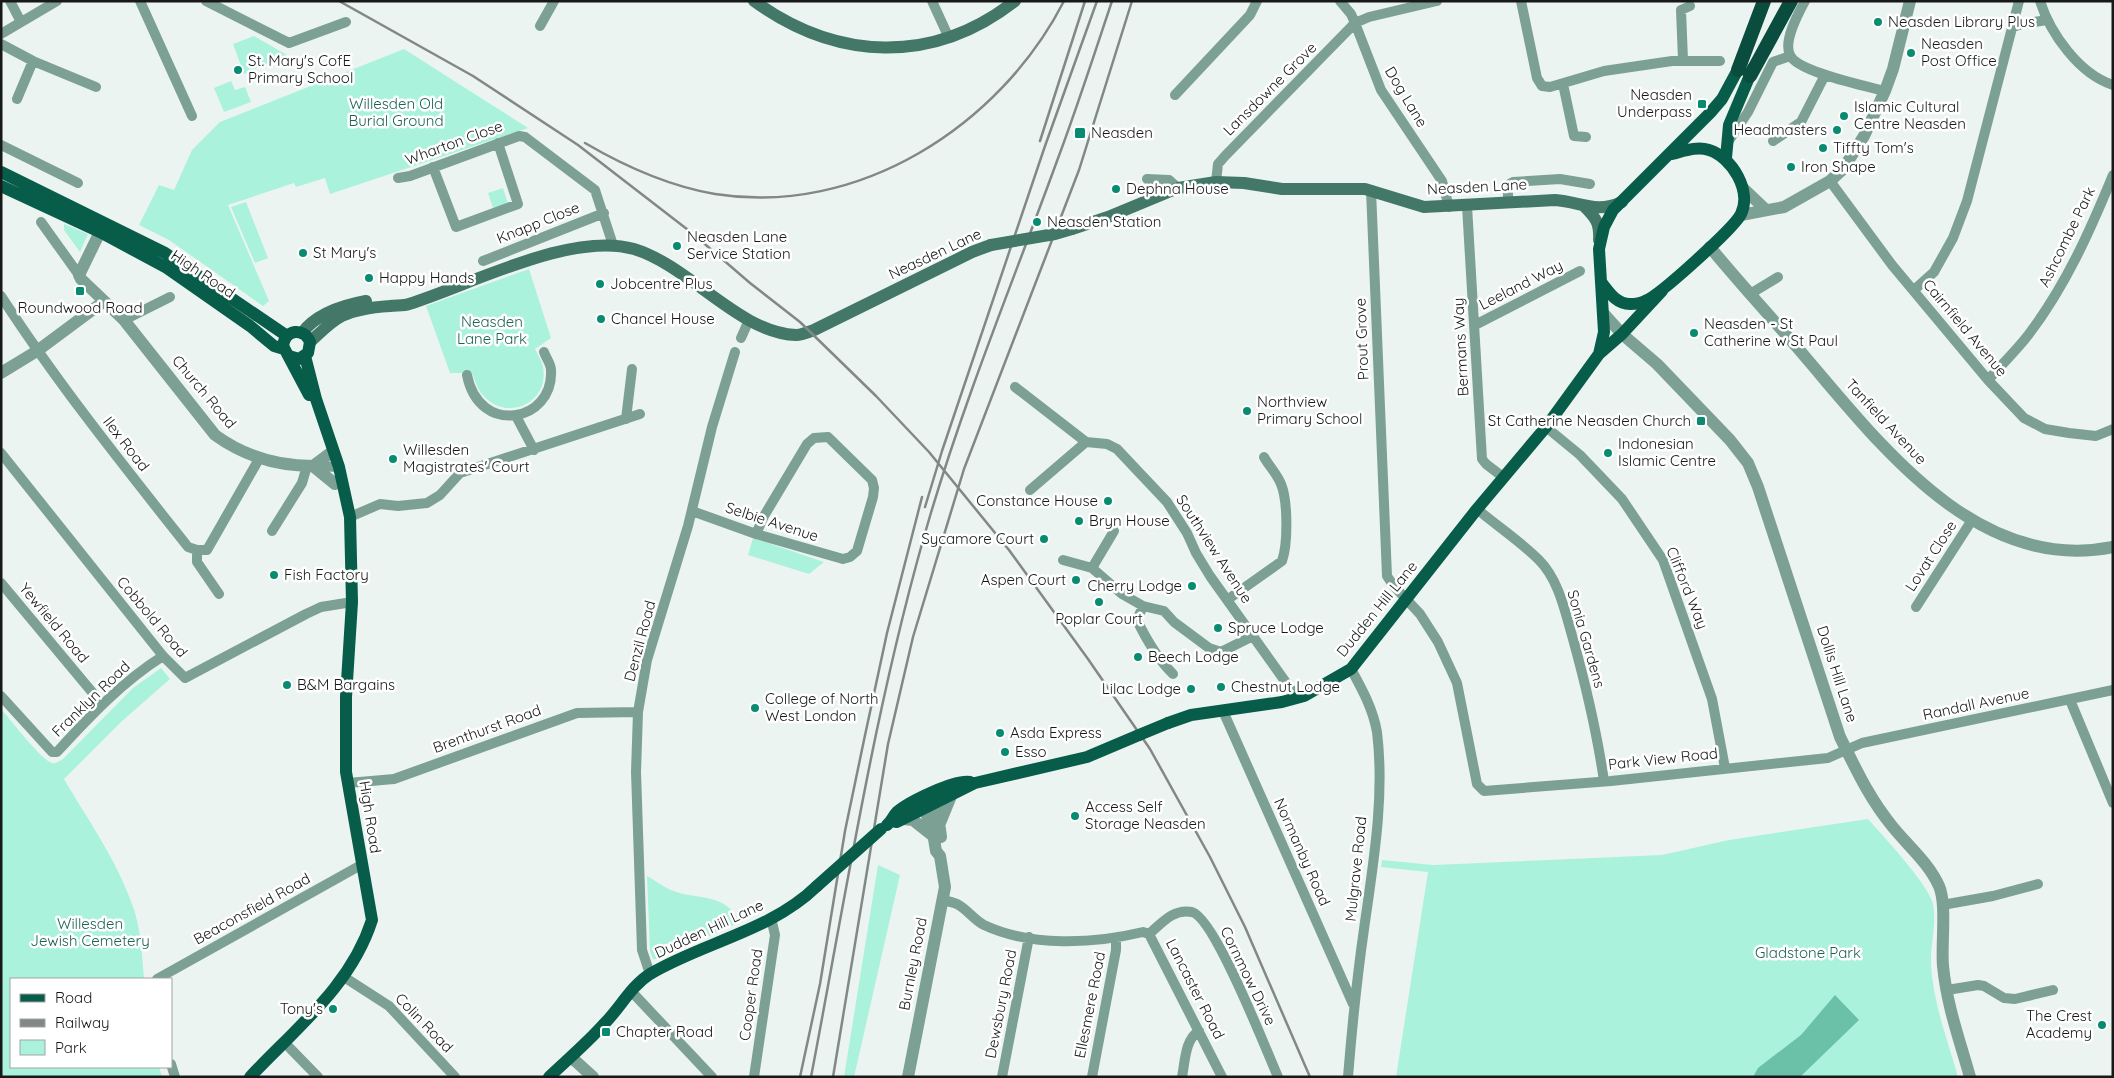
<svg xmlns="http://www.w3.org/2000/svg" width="2114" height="1078" viewBox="0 0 2114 1078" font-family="Quicksand,sans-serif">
<rect width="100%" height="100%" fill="#ecf4f1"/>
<!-- green -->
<path fill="#aaf2dc" d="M254,36L287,55L244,74L233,44Z
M404,49L528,128L330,194L325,178L296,187L294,183L228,205L269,301L263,306L169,240L139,225L159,185L174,190L192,150L220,122Z
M231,81L235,90L245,87L251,102L224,112L214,88Z
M503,188L508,204L493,208L488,193Z
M246,202L268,258L255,263L231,207Z
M64,224L88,234L80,252L64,230Z
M529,269L551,338L535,349C538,355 542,361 543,367C550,404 505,423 482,394C477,389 475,379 472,373H450L426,306Z
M753,538L824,562L809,574L748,555Z
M161,668L170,679L121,722L64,779C88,820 116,859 132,904C141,927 142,954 144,979H11V1067H159L162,1077H1V709C11,720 41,760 52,763C57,764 59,761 63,759L133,688Z
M1868,819C1884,837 1928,884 1933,904C1937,924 1930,946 1931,965C1933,1003 1948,1041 1958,1077H1396L1428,872L1381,867L1382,860L1433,865L1662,855L1729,840Z
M878,865L900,875L854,1077H844Z
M647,876C655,880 663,887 671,890C697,901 724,891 740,922L657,959H653L650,951Z"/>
<!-- forest -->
<path fill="#6ac1a8" d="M1835,995L1859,1020L1800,1077H1753L1758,1068L1801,1035Z"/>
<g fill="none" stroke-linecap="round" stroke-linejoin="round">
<!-- minor -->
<path stroke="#7da095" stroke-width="10" d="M10,1L21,22
M140,1L192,116
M206,1L289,43L346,22
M932,1L949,38
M1340,1L1351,14L1355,23L1381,90L1442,181L1449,207
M1521,1L1537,78L1542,86L1550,87L1604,71L1672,61H1720
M1805,1C1798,14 1783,41 1790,55C1797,72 1866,86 1885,91
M2040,1C2050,33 2079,74 2113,85
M540,26L554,1
M2013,27L2022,24L2047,20
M1,34L57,1
M1,44L33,61L96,87
M1683,60L1681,10L1690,6
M1563,84L1574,136L1586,137
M1175,95L1250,15L1257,1
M17,99L33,61
M1773,141L1801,122L1825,75
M1728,142L1748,112L1773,62L1790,56
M1,145L78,183
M433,167L456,227L518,204L498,143
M398,178L410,176L508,140L519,136L525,137L595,190L613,245
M1147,179L1169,180L1178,188
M1830,181L1892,265L1988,380L2024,418L2045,429L2069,433L2096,436L2113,429
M1216,182L1218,164L1225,156L1355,23L1369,17L1437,1
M1371,190L1387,576L1393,585L1420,614L1438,642L1457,683L1477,784L1484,791L1611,781L1828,758L1862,743L2113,690
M1508,203V185L1513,182L1560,179L1590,184
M1467,206L1482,459L1486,464L1503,477
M41,222L79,275
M483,261L604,213
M1914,290L1934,272L1953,238L1967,201L2019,1
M1750,294L1778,277
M1,296C58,384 123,465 188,547L197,550H207L259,459
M124,320L170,297
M1475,325L1580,271
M741,338L749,320
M467,375C479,437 554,422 551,370C551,364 546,358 544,352
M1988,380C2001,365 2017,350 2029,334C2066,285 2090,231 2113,175
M1015,387L1086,442L1107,444L1117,449L1167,502L1187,533L1196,553L1210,576L1297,698
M516,416L534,450
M626,419L632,369
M1546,427L1580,455L1622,499L1663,560L1712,699L1725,768
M1,453L163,656L185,678L306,614L321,607L352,602
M313,466L339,467
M1030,490L1086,442
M1477,509C1497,526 1520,541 1539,560C1559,580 1565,612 1573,639C1586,686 1597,733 1604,781
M692,511L756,534L843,559L850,557L857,551L873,497L874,488L872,480L828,437L814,438L807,444L764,516L756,534
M350,517L380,504L398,506L427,503L440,495L460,473L640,414
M272,531L302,483L307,466
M197,550V562L219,594
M1063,560L1092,568L1122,594L1143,606L1164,611L1174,622L1209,648L1221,652L1253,636
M1092,568L1114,531
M1,583L102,704
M1227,600L1282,561C1288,544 1288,501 1281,484C1277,474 1269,466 1264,457
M1143,606L1137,620C1146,639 1158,659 1173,674
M1916,607L1972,520
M1,696L52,752H57C89,717 123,681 163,656
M2070,700L2113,803
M1223,711L1353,1004
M348,783L394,779L577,713L638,712
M942,900C947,901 952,902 957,904C967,909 974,920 984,925C1031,947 1093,944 1143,932L1149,934L1222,1077
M1942,905L1993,896L2038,884
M1149,934C1161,924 1173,908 1192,912C1215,918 1266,1050 1278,1077
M650,974L642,950L636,772L638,712L647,660L688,526L712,427L735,352
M344,977L389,1006L455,1077
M157,979L361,865
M1947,990L1978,985L1984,986L2004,998L2015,999L2053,990
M631,991L712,1077
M284,1042L318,1077
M171,1064L175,1077
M754,1077L775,935L771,918
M1002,1077L1029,937
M1092,1077L1116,950V938
M1182,1077C1185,1062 1185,1039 1199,1031
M1348,1077C1352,1027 1357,978 1364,929C1373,865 1385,797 1377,732C1373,709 1362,689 1351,669"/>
<!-- tertiary -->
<path stroke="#7da095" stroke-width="12" d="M1744,189L1765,209
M1741,215L1784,207L1830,181L1843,169L1864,136L1885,91L1893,69L1910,1
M100,232L79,275L81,279L124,320L215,435C244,456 277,466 313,466
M1710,247C1741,285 1775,321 1807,359C1883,448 1979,574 2113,547
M1604,314L1622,334L1657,364L1730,440L1748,463L1758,487L1840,737C1856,769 1869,798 1892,826C1908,846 1928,862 1939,886C1947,904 1941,944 1943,966C1947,1006 1959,1038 1970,1077
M1,373L37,351L103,302
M313,466L335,484
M313,466L329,454
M923,798C938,808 939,820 941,837
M903,819L913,820L932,835
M940,823L951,796
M571,1057L593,1077
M908,1077L945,887L940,856L936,851L932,827L924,809L923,799"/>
<!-- secondary -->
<path stroke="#437869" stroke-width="12" d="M754,1C837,61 933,65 1015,1
M1584,206C1596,218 1600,223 1599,240
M1072,229L1108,217L1178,188L1216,182L1244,183L1282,189H1365L1424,207L1555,200C1581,202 1596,214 1622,202
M302,333C316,314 344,305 366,301
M310,342C320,333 330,322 342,316C356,309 375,307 390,306C396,305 403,306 409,304C470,285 571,231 634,249C690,266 739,333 796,335C802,335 809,332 814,330L972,252L991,245"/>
<!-- primary -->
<path stroke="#085c4a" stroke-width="12" d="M1726,158L1729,125L1753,68
M1,172L165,253L287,336
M1,186L100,232L167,268L250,326L274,346L284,349
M1601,282C1609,292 1616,304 1630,304C1634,304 1641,303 1645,301C1659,296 1734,228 1741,214C1752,191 1732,157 1709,150C1697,146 1684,151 1672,154
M1599,354L1604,332L1599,249L1604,227L1613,210L1710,113L1722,99L1742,62
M289,356L299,359L308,353L310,342C304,327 285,329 283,346L309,395
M1168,723L1191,715L1282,702L1304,696L1351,669L1477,509L1546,427L1599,354L1622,334L1662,291
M892,821L897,822L975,783L1087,757L1139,735
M887,825C892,821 893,816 897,812C908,802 955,779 970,782
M250,1077C296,1028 351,986 372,920L346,772V697L352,602L350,517L339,467L316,399L305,356
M549,1077C568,1059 587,1043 604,1024C620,1008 631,986 650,974C704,942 771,931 817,886"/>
<!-- trunk -->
<path stroke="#0a4d3e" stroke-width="14" d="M1738,70L1764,1
M1750,76L1791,1"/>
<!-- rail -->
<path stroke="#828886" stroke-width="2.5" d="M339,1L473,76L578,145L692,233L750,283L800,322L876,396L929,452L1009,550L1088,659L1150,749L1210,857L1245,927L1310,1077
M1040,141L1085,1
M585,143C626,167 668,186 715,194C858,217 1000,126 1064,1
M925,507L942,451L1045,146L1097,1
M800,1077L820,984L845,831L864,740L887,633L922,497
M811,1077C847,889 876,699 930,516C966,395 1014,279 1057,161C1077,108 1094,55 1112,1
M833,1077L888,744L913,637L964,469L1079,170L1132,1"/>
<!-- secondary-bridge -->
<path stroke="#437869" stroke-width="12" d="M991,245L1055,234L1072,229"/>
<!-- primary-bridge -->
<path stroke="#085c4a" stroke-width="12" d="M1139,735L1168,723
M817,886L881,829"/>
</g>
<!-- markers -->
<g fill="#078c72" stroke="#fff" stroke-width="2">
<circle cx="1878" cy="22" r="5"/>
<circle cx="1911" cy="53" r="5"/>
<circle cx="238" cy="70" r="5"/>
<rect x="1697" y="99" width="10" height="10" rx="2.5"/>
<circle cx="1844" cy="116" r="5"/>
<circle cx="1837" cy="130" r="5"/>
<rect x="1074" y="127" width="12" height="12" rx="2.5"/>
<circle cx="1823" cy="148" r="5"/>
<circle cx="1791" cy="167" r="5"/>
<circle cx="1116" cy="189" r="5"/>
<circle cx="1037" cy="222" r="5"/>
<circle cx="677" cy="246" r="5"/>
<circle cx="303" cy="253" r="5"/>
<circle cx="369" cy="278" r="5"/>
<circle cx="600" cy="284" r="5"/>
<rect x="75" y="286" width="10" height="10" rx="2.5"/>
<circle cx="601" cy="319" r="5"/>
<circle cx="1694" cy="333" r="5"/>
<circle cx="1247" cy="411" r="5"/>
<rect x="1696" y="416" width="10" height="10" rx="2.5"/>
<circle cx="1608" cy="453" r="5"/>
<circle cx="393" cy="459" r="5"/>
<circle cx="1108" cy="501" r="5"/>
<circle cx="1079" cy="521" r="5"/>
<circle cx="1044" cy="539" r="5"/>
<circle cx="274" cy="575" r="5"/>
<circle cx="1076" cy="580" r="5"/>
<circle cx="1192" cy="586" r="5"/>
<circle cx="1099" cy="602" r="5"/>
<circle cx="1218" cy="628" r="5"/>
<circle cx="1138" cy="657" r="5"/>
<circle cx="287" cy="685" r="5"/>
<circle cx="1221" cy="687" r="5"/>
<circle cx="1191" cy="689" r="5"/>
<circle cx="755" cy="708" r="5"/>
<circle cx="1000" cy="733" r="5"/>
<circle cx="1005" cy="752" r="5"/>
<circle cx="1075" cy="816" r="5"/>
<circle cx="333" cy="1009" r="5"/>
<circle cx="2102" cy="1025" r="5"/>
<rect x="601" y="1027" width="10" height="10" rx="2.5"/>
</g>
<g text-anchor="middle" stroke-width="5" stroke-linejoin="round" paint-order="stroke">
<!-- poi labels -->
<g font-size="15" fill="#161918" stroke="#fff" text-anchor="start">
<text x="1888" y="27">Neasden Library Plus</text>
<text x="1921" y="49">Neasden<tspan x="1921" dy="17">Post Office</tspan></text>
<text x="248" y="66">St. Mary's CofE<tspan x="248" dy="17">Primary School</tspan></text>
<text x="1692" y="100" text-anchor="end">Neasden<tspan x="1692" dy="17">Underpass</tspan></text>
<text x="1854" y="112">Islamic Cultural<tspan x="1854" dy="17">Centre Neasden</tspan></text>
<text x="1827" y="135" text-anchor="end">Headmasters</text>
<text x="1091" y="138">Neasden</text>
<text x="1833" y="153">Tiffty Tom's</text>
<text x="1801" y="172">Iron Shape</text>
<text x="1126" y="194">Dephna House</text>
<text x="1047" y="227">Neasden Station</text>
<text x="687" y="242">Neasden Lane<tspan x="687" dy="17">Service Station</tspan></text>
<text x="313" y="258">St Mary's</text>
<text x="379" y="283">Happy Hands</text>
<text x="610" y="289">Jobcentre Plus</text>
<text x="80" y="313" text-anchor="middle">Roundwood Road</text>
<text x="611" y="324">Chancel House</text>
<text x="1704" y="329">Neasden - St<tspan x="1704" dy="17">Catherine w St Paul</tspan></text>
<text x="1257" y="407">Northview<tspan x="1257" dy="17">Primary School</tspan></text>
<text x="1691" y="426" text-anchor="end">St Catherine Neasden Church</text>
<text x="1618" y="449">Indonesian<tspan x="1618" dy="17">Islamic Centre</tspan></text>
<text x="403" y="455">Willesden<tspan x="403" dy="17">Magistrates' Court</tspan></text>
<text x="1098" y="506" text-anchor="end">Constance House</text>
<text x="1089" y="526">Bryn House</text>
<text x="1034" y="544" text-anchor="end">Sycamore Court</text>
<text x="284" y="580">Fish Factory</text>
<text x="1066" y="585" text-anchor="end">Aspen Court</text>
<text x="1182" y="591" text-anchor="end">Cherry Lodge</text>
<text x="1099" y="624" text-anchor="middle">Poplar Court</text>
<text x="1228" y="633">Spruce Lodge</text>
<text x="1148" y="662">Beech Lodge</text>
<text x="297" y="690">B&amp;M Bargains</text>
<text x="1231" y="692">Chestnut Lodge</text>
<text x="1181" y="694" text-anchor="end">Lilac Lodge</text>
<text x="765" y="704">College of North<tspan x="765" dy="17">West London</tspan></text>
<text x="1010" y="738">Asda Express</text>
<text x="1015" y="757">Esso</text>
<text x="1085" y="812">Access Self<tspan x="1085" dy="17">Storage Neasden</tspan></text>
<text x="323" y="1014" text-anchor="end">Tony's</text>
<text x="2092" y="1021" text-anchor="end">The Crest<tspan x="2092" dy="17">Academy</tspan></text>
<text x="616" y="1037">Chapter Road</text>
</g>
<!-- street labels -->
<g font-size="15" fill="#161918" stroke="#fff">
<text transform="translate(1270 89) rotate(-45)" y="5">Lansdowne Grove</text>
<text transform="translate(1406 97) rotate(59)" y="5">Dog Lane</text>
<text transform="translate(454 143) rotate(-20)" y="5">Wharton Close</text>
<text transform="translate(1477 187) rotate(-3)" y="5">Neasden Lane</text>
<text transform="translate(538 223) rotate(-22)" y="5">Knapp Close</text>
<text transform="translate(2067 237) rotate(-64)" y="5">Ashcombe Park</text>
<text transform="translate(935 254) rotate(-25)" y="5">Neasden Lane</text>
<text transform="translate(203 274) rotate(34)" y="5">High Road</text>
<text transform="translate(1521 285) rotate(-27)" y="5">Leeland Way</text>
<text transform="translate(1965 328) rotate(50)" y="5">Cairnfield Avenue</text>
<text transform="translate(1362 339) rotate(-92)" y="5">Prout Grove</text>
<text transform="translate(1461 347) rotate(-93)" y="5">Bermans Way</text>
<text transform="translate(204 392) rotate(50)" y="5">Church Road</text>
<text transform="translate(1886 422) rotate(47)" y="5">Tanfield Avenue</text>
<text transform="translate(126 444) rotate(52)" y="5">Ilex Road</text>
<text transform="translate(772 522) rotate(18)" y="5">Selbie Avenue</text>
<text transform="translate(1214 549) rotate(57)" y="5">Southview Avenue</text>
<text transform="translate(1931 556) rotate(-57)" y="5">Lovat Close</text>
<text transform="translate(1687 588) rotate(68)" y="5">Clifford Way</text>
<text transform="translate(1377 609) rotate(-51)" y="5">Dudden Hill Lane</text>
<text transform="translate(152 617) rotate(50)" y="5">Cobbold Road</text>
<text transform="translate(54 623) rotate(50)" y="5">Yewfield Road</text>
<text transform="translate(1586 639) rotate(74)" y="5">Sonia Gardens</text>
<text transform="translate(640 641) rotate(-75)" y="5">Denzil Road</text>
<text transform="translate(1837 674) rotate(72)" y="5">Dollis Hill Lane</text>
<text transform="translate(91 699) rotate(-44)" y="5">Franklyn Road</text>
<text transform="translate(1976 704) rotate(-12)" y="5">Randall Avenue</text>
<text transform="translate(487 729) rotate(-20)" y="5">Brenthurst Road</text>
<text transform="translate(1663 759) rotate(-6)" y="5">Park View Road</text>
<text transform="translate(370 817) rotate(81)" y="5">High Road</text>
<text transform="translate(1302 852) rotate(66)" y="5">Normanby Road</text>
<text transform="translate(1356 869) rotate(-84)" y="5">Mulgrave Road</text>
<text transform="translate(252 909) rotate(-29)" y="5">Beaconsfield Road</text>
<text transform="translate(709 929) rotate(-25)" y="5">Dudden Hill Lane</text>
<text transform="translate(913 964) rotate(-79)" y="5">Burnley Road</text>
<text transform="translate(1248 976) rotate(64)" y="5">Cornmow Drive</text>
<text transform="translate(1195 989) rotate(63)" y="5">Lancaster Road</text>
<text transform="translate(751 995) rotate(-82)" y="5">Cooper Road</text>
<text transform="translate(1001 1004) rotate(-79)" y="5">Dewsbury Road</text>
<text transform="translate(1090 1005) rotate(-79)" y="5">Ellesmere Road</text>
<text transform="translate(424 1023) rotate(46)" y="5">Colin Road</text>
</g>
<!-- park labels -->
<g font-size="15" fill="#1f6453" stroke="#fff">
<text x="396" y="109">Willesden Old<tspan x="396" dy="17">Burial Ground</tspan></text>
<text x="492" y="327">Neasden<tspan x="492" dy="17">Lane Park</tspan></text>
<text x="90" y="929">Willesden<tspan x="90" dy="17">Jewish Cemetery</tspan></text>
<text x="1808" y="958">Gladstone Park</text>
</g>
</g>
<!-- border -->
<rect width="2114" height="1078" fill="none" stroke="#161918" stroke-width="5"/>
<!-- legend -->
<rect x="10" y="978" width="162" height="90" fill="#ffffff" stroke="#a2a3a3"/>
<rect x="20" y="994" width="25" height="8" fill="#085c4a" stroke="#a2a3a3"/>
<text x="55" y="1003" font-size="15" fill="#161918">Road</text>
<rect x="20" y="1019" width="25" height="8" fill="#828886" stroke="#a2a3a3"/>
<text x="55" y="1028" font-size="15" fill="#161918">Railway</text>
<rect x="20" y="1040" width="25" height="15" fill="#aaf2dc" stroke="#a2a3a3"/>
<text x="55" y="1053" font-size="15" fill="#161918">Park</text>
</svg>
